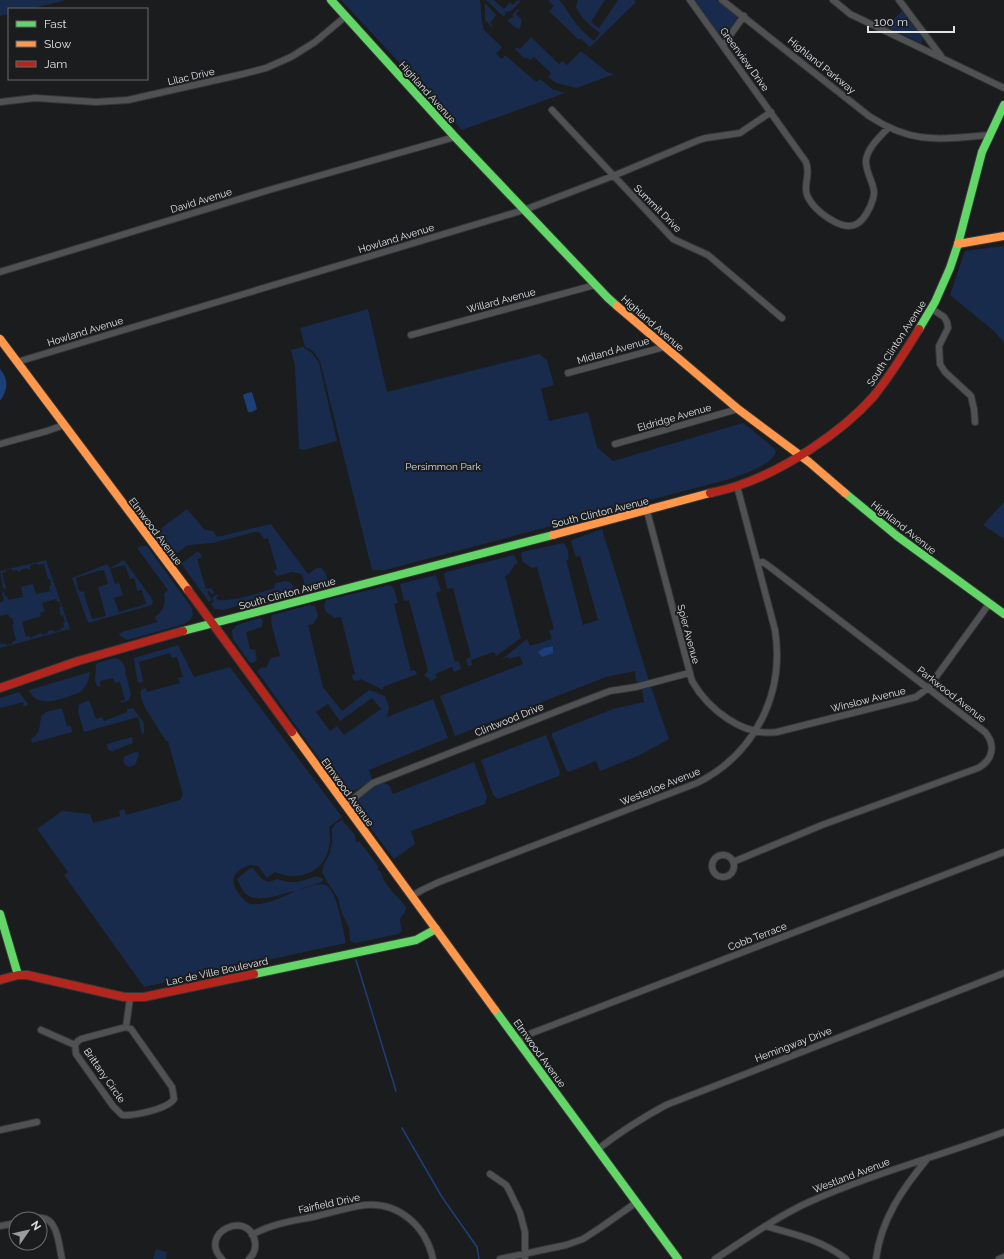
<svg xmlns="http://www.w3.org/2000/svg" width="1004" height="1259" viewBox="0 0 1004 1259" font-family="Raleway,sans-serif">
<rect width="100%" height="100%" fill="#1b1c1d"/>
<!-- green -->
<path fill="#182b4d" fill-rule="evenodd" d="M0,0H66L30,9H9V14L0,16Z
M341,0H480L482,23L484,30L502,47L496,54L502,59L505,55L536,82L540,79L552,89L565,93L462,130Z
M486,0H494L504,9L510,2L513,5L518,0L521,1L511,11L506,12L504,17Z
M548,0H559C565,5 567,12 572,18C578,27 585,34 594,41L600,33C590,26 581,18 576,7L578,0H605L591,22L599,28L618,0H634L636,2L590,47L581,39H578L549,11L554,6Z
M693,0H716L737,16V23L725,37H719Z
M485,3L496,15L490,23L493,26L492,27L485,20Z
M518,9L519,10L516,14L522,20L520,29L516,28L507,20L513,17V14Z
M902,11L923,39L921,43L886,27Z
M531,37L559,64L562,61L567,65L581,51L607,72L614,74L577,88L556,83L548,77L551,73L534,57L530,60L526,57L525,59L515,49L517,47L520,49Z
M1004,246V343L994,331L950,295L965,251Z
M368,309L387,392L539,354L547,360L554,385L541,389L549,421L588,412L597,447L613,461L743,423L773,447L776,451C774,465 742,474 730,479L385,570H372L320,361L313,351L305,347L300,328Z
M303,347L312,353L319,363L337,441L304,450L299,449L295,366L291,350Z
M1004,502V539L983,525Z
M187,509L205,530L213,531L217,537L271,524L308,574L317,568H321C326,572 328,579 328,585L308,589C303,585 305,578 301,574L292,572L277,576L273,571L277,569L268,538L264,539L259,532H255L212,543L188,545L176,554C169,552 158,537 159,530Z
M602,529L649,681L639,683L636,681L635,671L606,677L455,736L440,696L523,664L520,656L509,659L508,657L501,660L527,639L530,646L552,639L549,631L554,629L537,567L532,568L523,562L521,554L522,552L563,543C568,546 568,553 569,559L566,560L583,625L598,620L580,556L576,557L571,542L572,540Z
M141,546H147L192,608L193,615L190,620L184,624L127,640L120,636L119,633L157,622L155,617C164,610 166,604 164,594L168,590L137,548Z
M197,552L200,553L202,557L197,559L206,589L211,588L214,592L213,595L209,591L207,592L212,600L209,602L182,565V563Z
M514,555L518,563L515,564L509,574L505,576L521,638L496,656L494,652L471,660L472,665L468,666L466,659L471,657L453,588L447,589L444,574L446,572Z
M46,560L70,629L0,648V642L1,644L5,643L6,645L12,644V642L16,640L12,625L14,624L12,618H10L8,614L0,616V602L4,601L2,593L4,592L0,571ZM37,563L38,565L44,564L48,579H50L51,585L49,586L50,591L36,594L33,584L21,587L23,597L8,600L7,596H5L4,589L6,588L2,573L6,572V570L12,569L13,571L17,570L18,572H20V570L27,568L28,570L30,569L31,565ZM56,599L57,602L59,601L61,607L59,608L61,616L63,615L65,622L63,623L64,627L61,628V630L54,632L53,630L48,631V633L42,635L41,633L30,638L29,636L26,637L22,622L41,616L40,613L45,611L42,603Z
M124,560L153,600L152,605L88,623L72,578L107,564L110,568ZM125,565L130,579L133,578L135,580L137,591L142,590L146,604L119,612L114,598L123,595L119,583L115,584L110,569ZM101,570V571L104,570L108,584L98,587L106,616L92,619L84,594H85L84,591L81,592L78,589L76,578Z
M436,575L441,591L436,593L455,662L459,661L461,669L454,672L452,667L435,674L437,678L431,681L424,675L428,671L409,600L404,601L400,584Z
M285,581C290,582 293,584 294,589L293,591L223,610L215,609L211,604L214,601L212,598L217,594L218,595L216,599C227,604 262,592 275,588L274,584Z
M390,585L394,589L398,603L394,604L411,671L415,670L417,674L383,687V690L361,679L358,681L353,680L352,675L355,674L341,617L335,618L326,612L324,606L326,600Z
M309,605L315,606L318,616L313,624L308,625L323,687L342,711L369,690L385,696L389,707L387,717L433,699L448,738L369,770L372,780L349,794L343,792L257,671L262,667L266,668L271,658L280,656C278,645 269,624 272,615ZM372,698L381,709L344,735L337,726L330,731L316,712L328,704L340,721Z
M260,618L263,620L262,627L246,632L250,649L255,650L257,660L253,663H250L233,639L232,630L237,625Z
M178,645L194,677L230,667L342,817L329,827C329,832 331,838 330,842C327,865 312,877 290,876C285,876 280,873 275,872L267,878L258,866L250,865C234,871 228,879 239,894C242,898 246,903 251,904C262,906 285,897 295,891C279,894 250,908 241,887C240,884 238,882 237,879L249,869L253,868L262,879L269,882L277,879L288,882H298L317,876L323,879L322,882L298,890C306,889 318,882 325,885C337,888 343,931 346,943L144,987L64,875L68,872L37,829L62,811L90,814L93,823L120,816L119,811L124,809L126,815L180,800L183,795L168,741H166L144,706L140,693L142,689L146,688L147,692L180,683L178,678L183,677L177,657L172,658L170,653L139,662L143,680L142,683L138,682C137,680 134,660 134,658Z
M114,658C122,659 124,664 126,671L125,672L131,694L129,699L130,700L121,703L120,701L125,700L120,682L115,683L113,678L100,681V687L97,686L95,681L96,665L98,663Z
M90,672C89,679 87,686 81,691C78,694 71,695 67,697C54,701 36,707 29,690Z
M651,687L669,739L638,756L600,771L596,761L569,772L566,770L552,736V733L613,709L644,702L642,689Z
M19,692L28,704L27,706H23L24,702L0,708V698Z
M89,700L96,719L102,717L104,721L127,712V709L133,708L144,723V733L142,734L138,717L84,732L78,712L79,705Z
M62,708L67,726H71L72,732L32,743L31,739C40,734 40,725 41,716L46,712Z
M546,735L560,772L559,776L498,799L493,795L481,760Z
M132,737L133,743L113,751V752L108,750L107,744Z
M136,752H138L139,755L135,765L130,767L125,765L123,760L125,756Z
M474,762L487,797L485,804L411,831L415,844L394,859L356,809C356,796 372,787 382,782L389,785L393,794Z
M342,820L355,835L356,843L359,841L379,867L377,869C383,872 382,877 385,882C391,892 400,898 406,907L405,913C397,918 401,924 402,931L398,934L356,943L350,941L349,928L341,911L338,898L328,883L322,872L324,864L330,853L332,842V829L336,823Z
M156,1249L167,1252L166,1259H153Z"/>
<!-- water -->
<path fill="#1d3f79" d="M0,369C9,379 8,390 0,401Z
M252,392L257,409L252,412H248L243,395L247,393Z
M553,646V653L542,657L538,652L544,648Z"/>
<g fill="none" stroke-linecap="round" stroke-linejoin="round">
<!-- stream -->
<path stroke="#1d3f79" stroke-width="1.5" d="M356,960L396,1091
M402,1128L442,1197L477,1247L479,1259"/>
<defs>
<path id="street" d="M690,0L806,162C811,176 803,184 807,195C812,207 824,216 835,222C853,231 862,224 870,207C872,202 874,198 874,192C873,181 865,171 866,160C868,147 880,137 888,128
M722,0L869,116C913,145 940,139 990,135
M833,0L850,14L1004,88
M899,0L941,56
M723,45L744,16
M0,102L35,98L96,102L128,100L243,74L266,68L291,57L315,42L346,16
M552,110L673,239L708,255L782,318
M0,272L269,190L455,137
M932,309L944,317L947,322L948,328L939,346L940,364L945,372L971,396L974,409L975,422
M411,335L595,285
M17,362L524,210L613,176L699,140L706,138L740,133L771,112
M568,373L664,347
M0,444L47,431L64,425
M615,444L738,409
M647,511L692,681C708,709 743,737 777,732L916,697L928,688L989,604
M345,805L373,783L563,709L610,691L636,687L689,673
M712 866a11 11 0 1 1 22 0a11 11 0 1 1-22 0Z
M733,862L822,825L978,768C993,760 996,745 985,732L770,567L763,562L758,563
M412,896L422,890L439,882L697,783C755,754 785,694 775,630L737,486
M126,1027L130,998
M41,1030L75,1045L76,1054L113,1106L122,1115C134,1116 168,1109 174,1099L173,1092L172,1087L131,1029L126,1027L81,1039L78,1041L75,1045
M519,1041L532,1033L1004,852
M0,1130L37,1122
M598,1149C620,1132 642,1118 666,1105L1004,973
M490,1174L506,1185L509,1190L520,1213L525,1232V1259
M33,1219C36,1219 40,1217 42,1218C58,1219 59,1247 62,1259
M0,1226L16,1223
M765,1226C794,1234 822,1240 846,1259
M252,1235C272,1223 295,1221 317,1216C333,1212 349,1207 365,1205C400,1202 426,1227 433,1259
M222,1259C197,1233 249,1208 255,1242C256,1248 254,1254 249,1259
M500,1259L566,1245L583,1239L600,1228L637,1202
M715,1259C746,1239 776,1217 809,1202C872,1174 939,1156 1004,1132
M876,1259C881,1219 903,1188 928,1158
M999,1259L1004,1257"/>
<path id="fast" d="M331,0L455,137L608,298L617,306
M919,329L935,302L950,268L958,244L982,152L1004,105
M845,493L897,536L1004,614
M183,631L553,535
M0,914L18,975
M254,974L416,940L436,929
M495,1010L678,1259"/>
<path id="slow" d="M958,244L1004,236
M617,306L738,409L809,462L845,493
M0,339L188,590
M553,535L710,493
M292,732L495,1010"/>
<path id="jam" d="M710,493C719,491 728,489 737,486C783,471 841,433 873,397C890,376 905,352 919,329
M188,590L292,732
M0,688L78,661L183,631
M0,980L18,975H27L124,997H144L254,974"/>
</defs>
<!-- street casing -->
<use href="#street" stroke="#343637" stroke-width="8"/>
<!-- fast casing -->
<use href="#fast" stroke="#343637" stroke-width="10"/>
<!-- slow casing -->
<use href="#slow" stroke="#343637" stroke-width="10"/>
<!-- jam casing -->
<use href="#jam" stroke="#343637" stroke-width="10"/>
<!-- street -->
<use href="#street" stroke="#505152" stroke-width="6"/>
<!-- fast -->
<use href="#fast" stroke="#63d668" stroke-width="8"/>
<!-- slow -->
<use href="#slow" stroke="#ff974d" stroke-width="8"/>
<!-- jam -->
<use href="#jam" stroke="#b3261e" stroke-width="8"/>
</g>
<g text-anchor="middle" stroke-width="4" stroke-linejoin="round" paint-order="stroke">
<!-- street labels -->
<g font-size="10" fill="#dfe1e3" stroke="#1a1c1e">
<text transform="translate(745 59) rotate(54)" y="4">Greenview Drive</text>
<text transform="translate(822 65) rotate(39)" y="4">Highland Parkway</text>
<text transform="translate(191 76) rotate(-13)" y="4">Lilac Drive</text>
<text transform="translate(428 92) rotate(48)" y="4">Highland Avenue</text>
<text transform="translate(201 200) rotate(-17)" y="4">David Avenue</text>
<text transform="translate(658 208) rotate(45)" y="4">Summit Drive</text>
<text transform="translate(396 238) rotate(-17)" y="4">Howland Avenue</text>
<text transform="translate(501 300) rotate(-15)" y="4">Willard Avenue</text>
<text transform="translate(653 323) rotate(41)" y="4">Highland Avenue</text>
<text transform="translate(85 331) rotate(-17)" y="4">Howland Avenue</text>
<text transform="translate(896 343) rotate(-57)" y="4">South Clinton Avenue</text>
<text transform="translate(613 350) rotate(-16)" y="4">Midland Avenue</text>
<text transform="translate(674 417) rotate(-16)" y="4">Eldridge Avenue</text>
<text transform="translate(600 512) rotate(-14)" y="4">South Clinton Avenue</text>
<text transform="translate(904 527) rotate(38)" y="4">Highland Avenue</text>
<text transform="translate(156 531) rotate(53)" y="4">Elmwood Avenue</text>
<text transform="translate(287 593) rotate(-15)" y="4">South Clinton Avenue</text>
<text transform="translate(689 634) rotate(75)" y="4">Spier Avenue</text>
<text transform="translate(952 694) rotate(38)" y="4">Parkwood Avenue</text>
<text transform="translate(868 699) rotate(-14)" y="4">Winslow Avenue</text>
<text transform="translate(509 719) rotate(-22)" y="4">Clintwood Drive</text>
<text transform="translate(660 786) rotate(-22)" y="4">Westerloe Avenue</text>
<text transform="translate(348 792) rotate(54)" y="4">Elmwood Avenue</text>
<text transform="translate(757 936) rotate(-21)" y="4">Cobb Terrace</text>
<text transform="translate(217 971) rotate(-12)" y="4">Lac de Ville Boulevard</text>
<text transform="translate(793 1044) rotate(-21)" y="4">Hemingway Drive</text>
<text transform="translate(540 1053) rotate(54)" y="4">Elmwood Avenue</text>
<text transform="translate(105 1075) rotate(55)" y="4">Brittany Circle</text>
<text transform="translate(851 1175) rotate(-21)" y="4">Westland Avenue</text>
<text transform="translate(329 1203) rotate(-12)" y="4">Fairfield Drive</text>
</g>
<!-- park labels -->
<g font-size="10" fill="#d3dff2" stroke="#1a1c1e">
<text x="443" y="470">Persimmon Park</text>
</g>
</g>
<!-- legend -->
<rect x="8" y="8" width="140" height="72" fill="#1a1c1e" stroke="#696b6d"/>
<rect x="16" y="21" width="20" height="6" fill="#63d668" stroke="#696b6d"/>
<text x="44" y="28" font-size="12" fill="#dfe1e3">Fast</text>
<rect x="16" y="41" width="20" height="6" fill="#ff974d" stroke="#696b6d"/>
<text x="44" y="48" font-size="12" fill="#dfe1e3">Slow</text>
<rect x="16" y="61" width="20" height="6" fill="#b3261e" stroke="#696b6d"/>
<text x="44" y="68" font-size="12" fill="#dfe1e3">Jam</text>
<!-- north arrow -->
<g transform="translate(28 1231) rotate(56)"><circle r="19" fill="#1a1c1e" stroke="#696b6d"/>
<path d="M0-3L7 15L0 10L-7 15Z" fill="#9a9c9e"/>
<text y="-6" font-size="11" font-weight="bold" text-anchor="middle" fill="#dfe1e3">N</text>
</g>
<!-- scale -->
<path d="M868 26v6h86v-6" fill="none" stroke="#dfe1e3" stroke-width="2"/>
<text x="874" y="26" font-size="12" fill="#dfe1e3" stroke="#1a1c1e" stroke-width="3" paint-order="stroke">100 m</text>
</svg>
